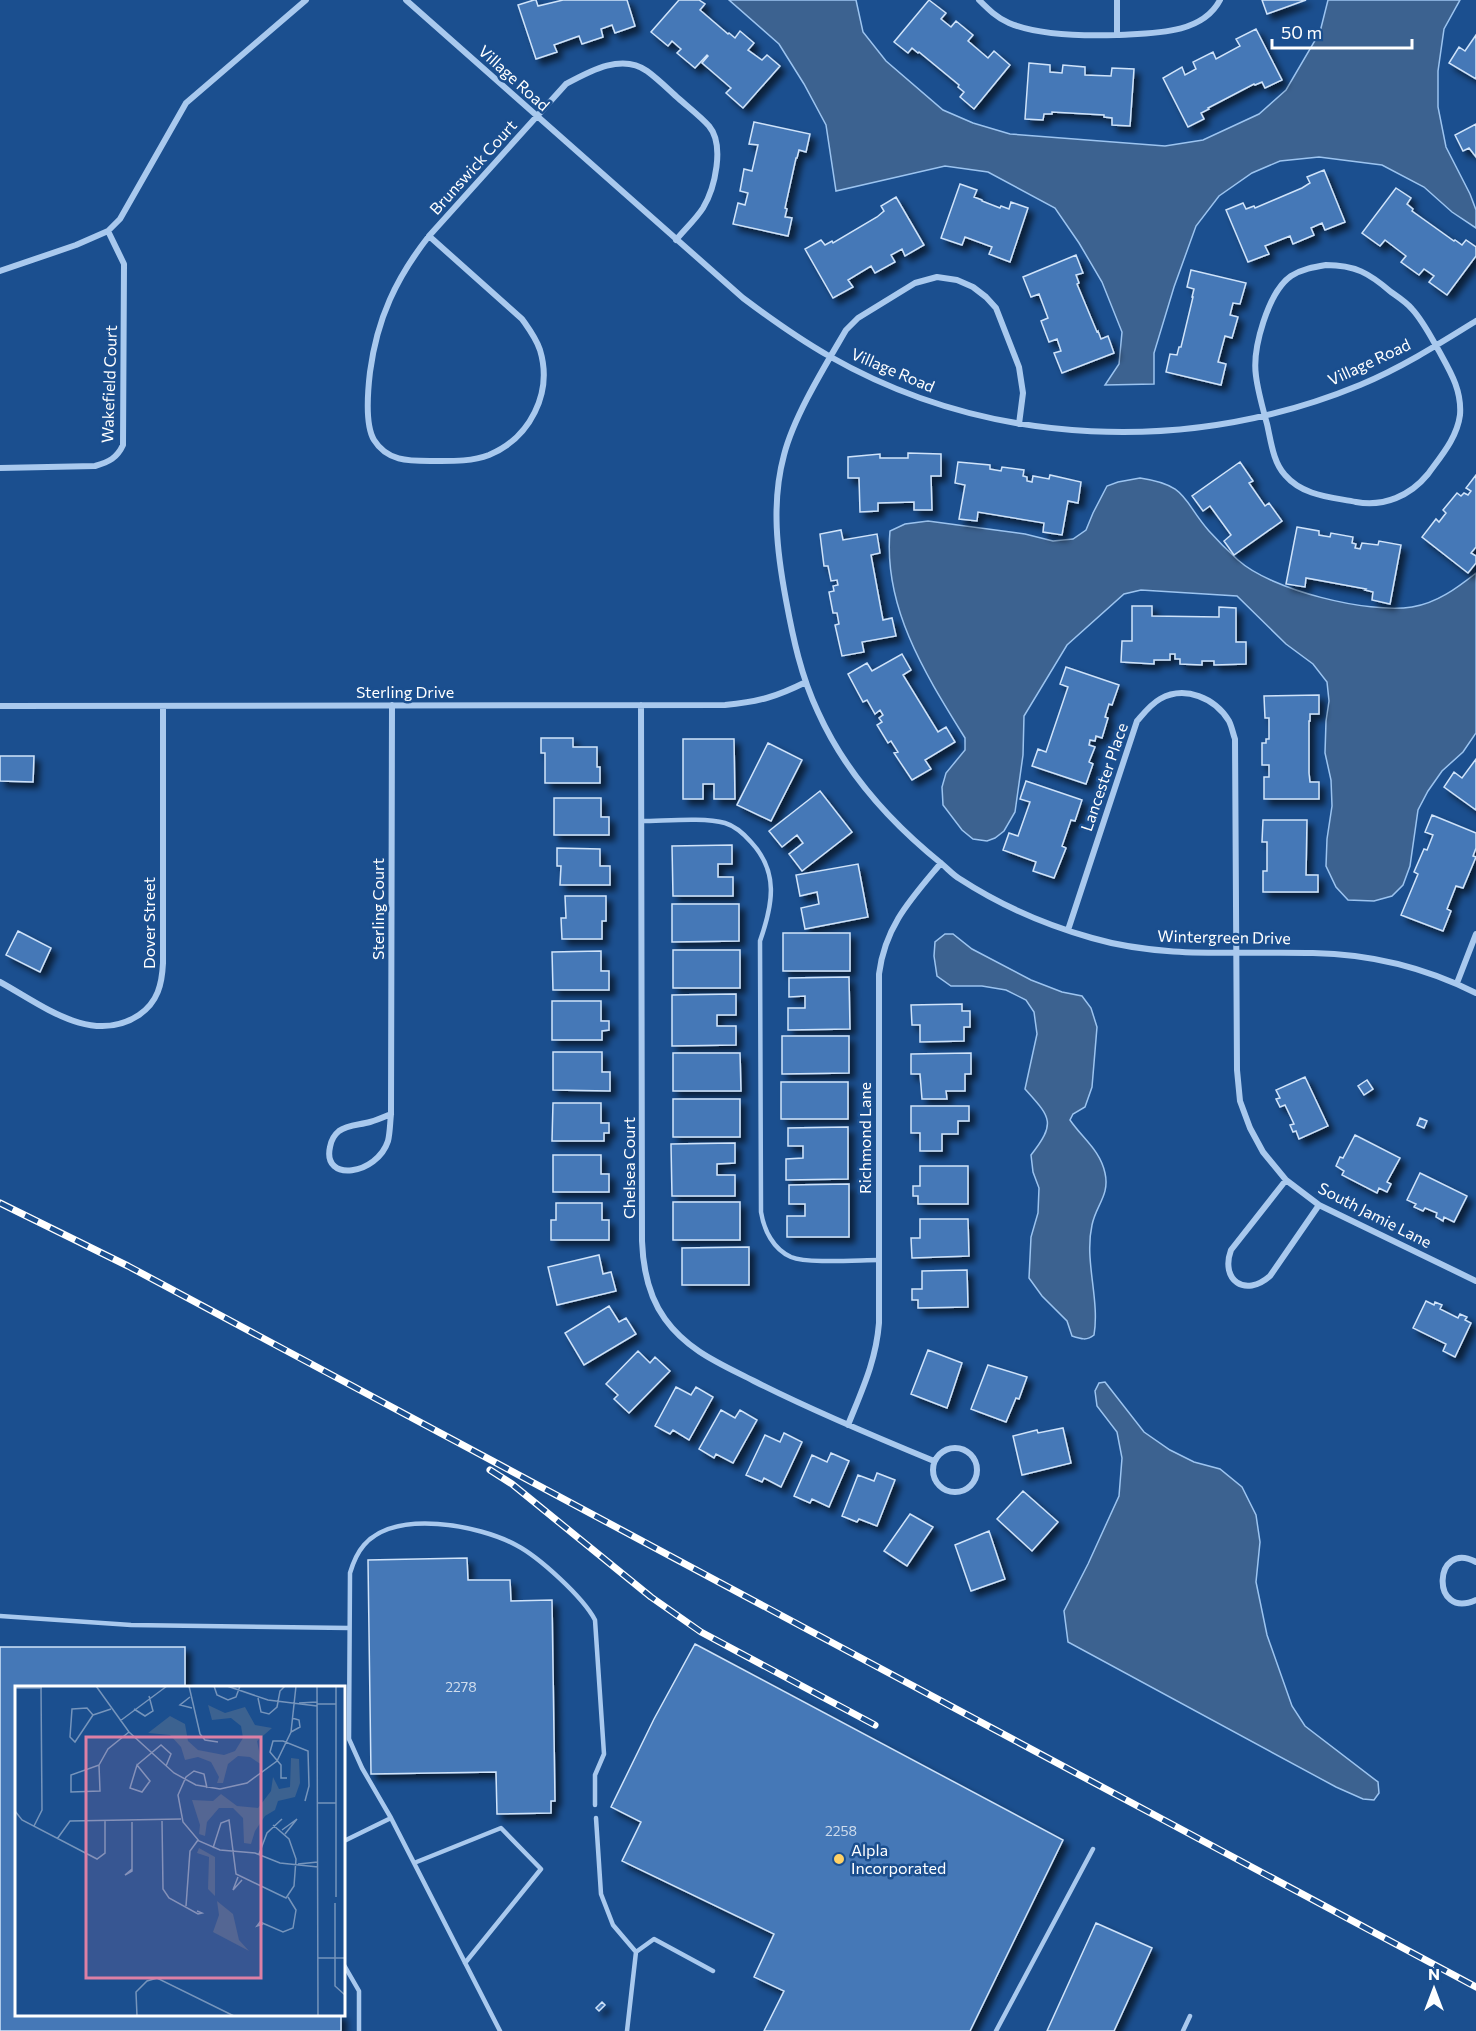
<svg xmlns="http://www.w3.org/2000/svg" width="1476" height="2031" viewBox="0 0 1476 2031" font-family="Commissioner,sans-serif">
<defs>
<filter id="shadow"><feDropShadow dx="5.5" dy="5.5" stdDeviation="3" flood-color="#0009"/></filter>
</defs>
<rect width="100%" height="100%" fill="#1b4f8f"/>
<!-- water -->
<path fill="#3c6290" stroke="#9cc4f0" stroke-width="1.5" d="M729,0H856L863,32L886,61L943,110L973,123L1010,134L1165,146L1203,140L1259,114L1286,90L1320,32L1328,0H1460L1444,29L1438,71V107L1446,147L1470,194L1476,210V228L1452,212L1424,187L1382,165L1319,157L1280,161L1252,173L1219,196L1196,226L1174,287L1154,353V384L1105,385L1119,364L1122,332L1102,282L1079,243L1055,208L988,172L945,166L836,191L826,125L804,84L779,44Z
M1140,478C1188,485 1182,500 1209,531C1218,541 1228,551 1238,560C1271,590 1368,614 1412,607C1437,603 1457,588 1476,573V733L1463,752L1442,771L1428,791L1418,810L1410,866L1403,885L1392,896L1374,901L1348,900L1336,887L1326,866L1327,839L1332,806L1331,780L1325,753L1326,721L1329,701L1327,682L1313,664L1286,644L1237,596L1141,590L1124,594L1067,645L1024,716L1023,755L1015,812L1004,831L995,838L987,841L973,839L962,830L943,805L942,787L946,773L965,750V738C926,675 883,608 890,531L905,524L928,521L1025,534L1053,541L1073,539L1086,530L1093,513L1107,486L1118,482Z
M945,934H953L972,949L1031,980L1062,992L1082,996L1091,1008L1097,1027L1092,1087L1085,1107L1073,1114L1070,1120C1083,1139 1100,1150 1105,1173C1110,1195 1096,1205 1092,1225C1084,1261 1100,1299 1094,1335C1087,1341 1081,1339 1072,1336L1067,1321L1042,1296L1029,1278L1031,1237L1038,1213L1039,1188L1033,1172L1031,1155C1057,1122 1050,1117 1025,1089L1037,1034L1034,1012L1026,1000L1006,990L982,986H951L937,976L934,956L935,942Z
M1105,1382L1144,1432L1170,1450L1194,1462L1220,1469L1242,1487L1256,1515L1260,1542L1256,1582L1267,1635L1292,1706L1305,1726L1378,1782L1379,1793L1374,1800L1363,1799L1336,1787L1068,1642L1064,1611L1088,1564L1119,1496L1122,1458L1117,1432L1097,1406L1095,1391L1099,1383Z"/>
<!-- building -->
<path fill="#4478b7" stroke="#cfe3fa" stroke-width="1.5" filter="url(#shadow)" d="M534,0H536L538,6L563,0H627L635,26L615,33L612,25L601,29L603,37L582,44L579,36L554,45L557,52L536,59L518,5Z
M679,0H699L705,4L700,10L728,34L729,33L735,38L740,31L754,43L748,50L762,60L767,55L780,66L743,108L726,93L731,88L702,63L708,56L707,55L695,68L677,53L681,49L672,41L668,46L651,32Z
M929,0L946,13L941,19L951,27L956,21L973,35L968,41L988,58L994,51L1010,65L974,109L960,97L964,92L958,87L959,85L919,52L918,53L912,48L908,53L894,42Z
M1262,0H1306L1267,14Z
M1256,29L1282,80L1265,88L1262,82L1255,85L1254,84L1208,108L1209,109L1201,113L1204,119L1188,127L1163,78L1182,67L1185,75L1196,69L1193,62L1213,52L1216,59L1240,46L1236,39Z
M1476,35V79L1449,63L1459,47L1465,51Z
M1029,63L1050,65V72L1062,73L1063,65L1085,67V75L1111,76L1112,68L1134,69L1130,126L1112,125V118L1104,117V115L1052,112V114H1044L1043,120L1025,119Z
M754,122L810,134L806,152L799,150L797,158H796L785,208L787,209L785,217L792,218L788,236L733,224L738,203L745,205L748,193L740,191L744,169L752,171L758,145L749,144Z
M1476,124V157L1469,148L1463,151L1455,135Z
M1324,170L1345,222L1325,230L1322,223L1311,228L1314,235L1293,244L1290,236L1265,246L1269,254L1248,262L1226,210L1243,203L1246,209L1254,206L1255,208L1302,188L1310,183L1307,177Z
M960,184L977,190L974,197L982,200V201L1000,208L1001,206L1009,209L1011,202L1028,208L1010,262L989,254L992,247L965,237L962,245L941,238Z
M1396,188L1411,198L1407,204L1413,209L1412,211L1454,241L1455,240L1462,245L1466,240L1476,247V256L1447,295L1429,282L1434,276L1424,269L1419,275L1401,262L1406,256L1385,240L1380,246L1362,233Z
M896,197L924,245L905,256L902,249L891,255L895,262L875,273L871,266L848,280L853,287L833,298L805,249L821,240L825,245L832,241L833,243L877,217L884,211L881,206Z
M1076,255L1083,273L1076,275L1079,283L1077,284L1097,332L1098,331L1101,339L1108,336L1114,353L1062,373L1054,353L1061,351L1057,339L1049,342L1041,321L1048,318L1039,294L1031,297L1023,277Z
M1191,270L1246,283L1240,304L1233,303L1230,315L1238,317L1232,338L1225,336L1218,362L1226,364L1221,385L1166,372L1170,354L1177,355L1179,347H1181L1193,297H1192L1194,289L1187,287Z
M908,453L941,454V476H931L932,510H914V502L878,503V511L860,512L859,478H848V457L880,454V458H908Z
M958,462L990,465V469L1001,471L1002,467L1024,470L1023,476L1027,477V481L1032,482L1033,476L1049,479L1050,475L1081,482L1078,503L1068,501L1062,535L1043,532L1044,523L978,512L977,521L959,519L965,485L955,483Z
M1240,462L1253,481L1249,483L1265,506L1269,503L1282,521L1234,555L1224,541L1231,535L1210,506L1203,511L1192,496Z
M1476,475V547L1471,553L1476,556V563L1468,573L1422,537L1436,519L1439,522L1446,513L1443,510L1457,493L1461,496L1464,493L1468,495L1471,491L1466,488Z
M1297,527L1319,531V535L1330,537L1331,533L1353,537L1352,543L1356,544L1355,548L1360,549L1362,543L1378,545L1379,541L1401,545L1390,604L1372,600L1373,592L1365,590L1366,589L1306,578L1305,587L1286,584Z
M841,530L843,540L877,534L880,553L871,555L883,620L892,618L896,636L862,642L864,652L842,656L835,625L839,624L837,613H833L829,592L834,591L833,586L838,585L837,580L831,581L828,566H824L820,534Z
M1132,606H1152V616L1219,617V607L1236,608V642H1246V664L1214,665V661H1202V665L1180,664V659H1175V654H1170V660H1154V664L1121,662L1122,641H1132Z
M902,654L911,670L903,675L938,732L946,727L955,742L925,760L931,769L912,780L894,753L898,752L891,741L888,743L877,725L882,722L879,718L883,715L880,710L875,714L867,700L863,702L848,674L867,663L872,671Z
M1066,667L1119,685L1112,705L1109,704L1105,717L1108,718L1102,738L1096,736L1095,741L1090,740L1089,745L1095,747L1089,762L1093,764L1086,784L1032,766L1038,749L1046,752L1068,687L1060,684Z
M1319,695V714H1310V721H1309V773L1310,782H1319V799H1264V777H1269V765H1262V743H1266V739H1269V718H1265L1264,696Z
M541,738H573V747H597V767H600V783H545V753H541Z
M683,739H734L735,799H714V784H703V799H683Z
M768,743L802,760L771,821L737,805Z
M0,756H34L33,782L0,781Z
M1476,759V810L1444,787L1454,772L1462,778Z
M1026,781L1082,800L1075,821L1071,820L1062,846L1066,848L1054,878L1033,871L1036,862L1003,850L1009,833L1018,836L1030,802L1020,799Z
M820,791L852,832L802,871L789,854L803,843L797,835L782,847L769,831Z
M554,798H601V817H609V835H554Z
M1432,815L1476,833V848L1473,856L1476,857L1463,888L1456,886L1447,909L1451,911L1443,931L1401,915L1418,874L1414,872L1424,849L1427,850L1433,835L1425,832Z
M1263,820H1307L1306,875H1318V892H1263V871H1267V842H1262Z
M732,845V864H718V877H733V896H673L672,846Z
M557,848L600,849V866H610V885H560L561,866H557Z
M858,864L868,917L805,929L801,908L819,904L817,892L800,896L796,875Z
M565,896H606V921H602V939H562L561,918H566Z
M672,904H739V941L672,942Z
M18,931L51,948L40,972L6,955Z
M783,933H850V971H783Z
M673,950H740V988H673Z
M601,951V971H609V990H553L552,952Z
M849,977L850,1029L788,1030V1008H805V996L789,997V978Z
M736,994V1015H717V1026H736V1045L672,1046V995Z
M552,1001H601V1021H609V1030L602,1031V1040H552Z
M962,1004V1011H970V1027H964V1041L920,1042V1025H912L911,1005Z
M782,1036H849V1073L782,1074Z
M553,1052H602V1072H610V1091L553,1090Z
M673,1053H740L741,1091H673Z
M971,1053V1074H965V1091H946L947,1099H922L920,1074H911V1054Z
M1305,1077L1328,1126L1299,1139L1296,1131L1293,1132L1290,1125L1294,1124L1285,1105L1280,1107L1276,1099L1280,1098L1276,1090Z
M1367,1080L1373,1089L1364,1095L1358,1086Z
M781,1082H848V1119H781Z
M673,1099H740V1137H673Z
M553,1103H601V1123H609V1133H604V1141H552Z
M911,1106H969V1121H958V1134H942V1151H920V1133H911Z
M1420,1118L1427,1121L1424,1128L1417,1125Z
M848,1127V1179L786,1180V1159L803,1158V1146H788V1128Z
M1355,1135L1400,1158L1387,1182L1391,1184L1387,1192L1379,1188L1377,1193L1342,1175L1344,1171L1336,1166L1340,1157L1343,1158Z
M735,1143V1163L717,1164V1175H735V1196H672L671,1144Z
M553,1155H601V1174H609V1192H553Z
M920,1166H968V1204H918V1196H913V1186H920Z
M1420,1173L1467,1196L1454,1222L1444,1217L1443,1221L1436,1217L1437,1213L1425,1208L1423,1211L1414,1207L1416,1204L1407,1200Z
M849,1184V1237H787V1216H805V1204H789V1185Z
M673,1202H740V1240H673Z
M556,1203H602V1220H609V1240H551V1220H556Z
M920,1219H968L969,1256L912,1258L911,1238H920Z
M749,1247V1285H682V1248Z
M599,1255L603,1274L611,1272L616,1291L557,1305L548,1267Z
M967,1270L968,1307L918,1308V1300H912V1289H922V1271Z
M1426,1301L1434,1305L1435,1302L1442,1305L1440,1309L1458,1318L1460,1314L1467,1317L1465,1320L1471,1323L1455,1357L1443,1351L1446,1344L1413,1328Z
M609,1306L619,1322L626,1318L636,1334L584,1365L565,1333Z
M928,1350L962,1363L947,1408L911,1394Z
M638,1351L650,1363L655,1357L670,1371L629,1413L614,1399L618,1395L606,1384Z
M988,1365L1027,1377L1019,1399L1016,1398L1006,1422L971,1409Z
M676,1387L691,1395L696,1387L713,1397L689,1440L673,1430L670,1434L655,1426Z
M721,1410L735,1418L740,1410L757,1420L733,1463L716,1454L714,1458L699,1449Z
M1063,1428L1071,1463L1022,1475L1013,1436L1037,1430L1038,1433Z
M784,1433L802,1442L781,1487L764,1478L762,1482L746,1475L765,1435L780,1442Z
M831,1453L849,1461L829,1507L812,1499L810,1503L794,1496L812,1455L827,1462Z
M877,1473L895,1480L877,1526L859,1519L857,1522L842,1516L858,1475L874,1481Z
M1023,1491L1058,1522L1032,1551L997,1519Z
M910,1514L933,1527L907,1566L884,1551Z
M989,1531L1005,1579L971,1591L955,1545Z
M467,1558L468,1580H510L511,1601L552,1600L555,1801H551V1813L497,1814L496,1772L371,1774L368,1560Z
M695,1644L1063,1840L970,2031H764L784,1991L754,1977L774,1934L622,1861L641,1822L611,1807L654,1719Z
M0,1647H185V1688H16V2014H341V2031H0Z
M1096,1923L1152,1948L1114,2031H1047Z
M602,2002L605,2005L599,2011L596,2008Z"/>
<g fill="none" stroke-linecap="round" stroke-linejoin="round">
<!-- service -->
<path stroke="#a9c9ee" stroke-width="4.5" d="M642,821C664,821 704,817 725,823C735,826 744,834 751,842C779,872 773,904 760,941L761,1212C764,1230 773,1249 791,1257C808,1264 859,1260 879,1260
M0,1616L131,1625L349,1628
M391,1818L362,1768L349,1739L350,1573C353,1563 357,1553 364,1545C395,1509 479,1525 516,1545C539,1557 583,1597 595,1620L604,1754L595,1775V1805
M596,1818L601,1894L613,1925L636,1952
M344,1841L391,1818L500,2031
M414,1863L501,1828L541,1869L465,1963
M344,1965L359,1991V2031
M627,2031L636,1952L654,1939L713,1971
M996,2031L1093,1849
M1183,2031L1190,2016"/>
<!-- minor -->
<path stroke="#a9c9ee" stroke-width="6" d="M406,0L743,298C771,319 799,339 829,356C990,448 1190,455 1360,385C1401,368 1439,344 1476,321
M979,0C988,9 997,18 1009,23C1038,35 1086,36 1117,35
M1117,0V35C1152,33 1202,35 1220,0
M108,231L120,219L186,103L306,0
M429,236L522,319C529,329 536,338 540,350C553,393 530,438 489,455C471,462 450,461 430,461C408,461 387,461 374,440C365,425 368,389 370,372C377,319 396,278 429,236Z
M429,236L566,84C590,71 622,53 647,71C658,79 668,89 678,98C688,107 700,116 709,126C725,145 715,188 703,208C696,219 685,229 676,240
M1326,265C1355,265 1369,273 1391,292C1398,297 1406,302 1412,309C1423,321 1431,337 1439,351C1450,371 1462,390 1460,415C1457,438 1441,456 1428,474C1410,496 1384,507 1356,502C1331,497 1303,496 1285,475C1273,462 1271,441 1267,424C1263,409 1258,392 1256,376C1252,349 1268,292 1291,276C1302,269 1314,267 1326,265Z
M0,271L76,245L108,231L124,264L123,445C117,458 109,462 95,466L0,468
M1019,424L1023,393L1019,367L996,308L986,297L973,287L957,280L937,277L915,283L858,318L846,330C825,366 794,416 784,455C771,503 777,552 786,600C793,638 801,676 818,712C845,772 891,823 942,864C948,869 953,875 960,879C1000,905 1046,925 1092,938C1164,959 1239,951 1313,953C1369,954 1426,968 1476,993
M641,705L642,1241C643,1268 649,1297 665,1319C688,1351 721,1364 754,1381C813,1411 873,1436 934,1461
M0,706L725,705C758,702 776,697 806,682
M1068,930L1137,721C1144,713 1151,704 1160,699C1185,685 1215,698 1229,721C1232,727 1233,734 1235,739L1237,1070L1240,1101L1250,1128L1263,1152L1286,1180L1319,1205L1476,1281
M0,982C42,1005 92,1046 139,1015C158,1002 162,984 163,963V706
M1457,983L1476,934
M391,1114C384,1117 377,1120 370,1122C359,1125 347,1125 339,1131C334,1135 331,1141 330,1147C322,1183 377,1175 388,1141C390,1133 390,1123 391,1114L392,705
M1286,1180L1231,1250C1220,1280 1245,1298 1270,1276L1319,1205
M848,1425C862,1390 876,1361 879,1323V974C885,926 911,899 941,863
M933 1470a22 22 0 1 1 44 0a22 22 0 1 1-44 0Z
M1476,1562C1433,1539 1430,1621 1476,1600"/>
<defs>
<path id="rail" d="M0,1203L128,1266L1476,1987
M490,1470L512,1484L651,1597L701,1632L875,1725"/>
</defs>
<!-- rail casing -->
<use href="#rail" stroke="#fff" stroke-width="7"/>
<!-- rail -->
<use href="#rail" stroke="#1b4f8f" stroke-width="4.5" stroke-dasharray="14" stroke-linecap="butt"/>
</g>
<!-- markers -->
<circle fill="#ffd166" stroke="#1b4f8f" stroke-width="2" cx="839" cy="1859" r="6"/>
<g text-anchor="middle" stroke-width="5" stroke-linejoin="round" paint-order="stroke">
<!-- number labels -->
<g font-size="14" fill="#d0dded">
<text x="461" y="1692">2278</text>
<text x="841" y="1836">2258</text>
</g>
<!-- street labels -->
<g font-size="16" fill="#fff" stroke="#1b4f8f">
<text transform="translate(514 78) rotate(42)" y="6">Village Road</text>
<text transform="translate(473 167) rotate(-48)" y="6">Brunswick Court</text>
<text transform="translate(1369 362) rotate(-25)" y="6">Village Road</text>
<text transform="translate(893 370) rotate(23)" y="6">Village Road</text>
<text transform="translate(109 384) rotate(-88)" y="6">Wakefield Court</text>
<text x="405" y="698">Sterling Drive</text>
<text transform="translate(1104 777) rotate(-71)" y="6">Lancester Place</text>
<text transform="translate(378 909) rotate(-90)" y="6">Sterling Court</text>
<text transform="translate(149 923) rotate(-90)" y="6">Dover Street</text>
<text transform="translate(1224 937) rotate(1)" y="6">Wintergreen Drive</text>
<text transform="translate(865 1138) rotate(-90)" y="6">Richmond Lane</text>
<text transform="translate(629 1168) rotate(-90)" y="6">Chelsea Court</text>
<text transform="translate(1375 1215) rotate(27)" y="6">South Jamie Lane</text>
</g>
<!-- poi labels -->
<g font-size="16" fill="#fff" stroke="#1b4f8f" text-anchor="start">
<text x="851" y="1856">Alpla<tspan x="851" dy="18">Incorporated</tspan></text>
</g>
</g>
<!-- overview -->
<g transform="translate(15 1686)">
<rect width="330" height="330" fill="#1b4f8f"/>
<path d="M193,19L210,27L230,21L240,39L257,42L242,55L247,79L235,71L223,70L213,78L208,97H202L204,91L196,76L183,71L170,74L166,61L155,49L133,47L155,30L170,38L173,55L183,64L209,69L220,65L228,52L226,40L216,32L197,34ZM276,72L284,73L285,97L280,111L263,115L260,124L250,130L240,145L236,158L229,157L228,132L218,122H204L192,136L190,150L184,148L185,139L177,114L198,115L206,108L222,120L243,122L256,105L258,91L264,103L275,101ZM184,162L200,171V210L193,203L194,171L182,167ZM202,215L218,228L224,254L234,265L198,246L204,229Z" fill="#3c6290"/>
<path fill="none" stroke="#7695bc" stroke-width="1.5" d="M81,0L114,46L159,87L181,99L205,103L232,97L262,75L276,46L281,0M174,0L185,48L190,54L203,56M199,0L202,9L213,14L221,11L225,0M212,0L253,14L302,20M302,0L303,330M0,2H27M175,11L165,19L177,22M243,12L246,26L254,28L262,21L265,5L270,0M284,17L302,16M302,18H321M57,23L72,22L78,29L60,56L55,51ZM119,23L130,30L138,25L134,10M78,29L96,23M105,35L152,0M276,46L285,41L284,34L277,32M84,79L85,105L56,106V89ZM84,79L93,63L114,46M122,79L135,95L127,106L115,102ZM122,79L146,59L156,68L151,80M272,92H266V79L255,66L258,55H268L293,65L294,100L290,115M192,102L189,88L179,85L171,91L163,109L168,136L184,155L205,164L240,167L265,177L303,181M302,117H321M0,125L7,134L82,173L90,167V135M147,135L148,203L154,212L183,228L187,227L182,225M19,140L27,124L26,0M267,144L282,133L270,148M42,153L55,135L166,133M198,162L206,137L214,134L221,188L271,212L279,200L281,173L274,153L258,139M244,168L252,147L267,133M283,178L303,176M117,183L110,189L117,185V136M223,191L218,204L227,194M321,211V0M320,217V300L330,309M171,220L175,165L183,154M248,238L242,240L245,236L268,246L278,242L281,224L273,211M303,272H330M122,330L121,306L132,295L142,292L219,330"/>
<path fill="#dd80a5" fill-opacity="0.15" stroke="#dd80a5" stroke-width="3" d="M71,51H246V292H71Z"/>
<rect width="330" height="330" fill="none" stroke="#fff" stroke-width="3"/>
</g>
<!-- north arrow -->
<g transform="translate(1434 1989)" stroke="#1b4f8f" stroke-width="4.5" paint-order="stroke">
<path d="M0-4.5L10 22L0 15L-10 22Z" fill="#ffffff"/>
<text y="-9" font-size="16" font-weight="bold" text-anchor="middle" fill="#ffffff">N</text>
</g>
<!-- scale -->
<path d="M1272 39v9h140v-9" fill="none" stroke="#ffffff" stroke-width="3"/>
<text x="1281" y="39" font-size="18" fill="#ffffff" stroke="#1b4f8f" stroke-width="4.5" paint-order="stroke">50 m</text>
</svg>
